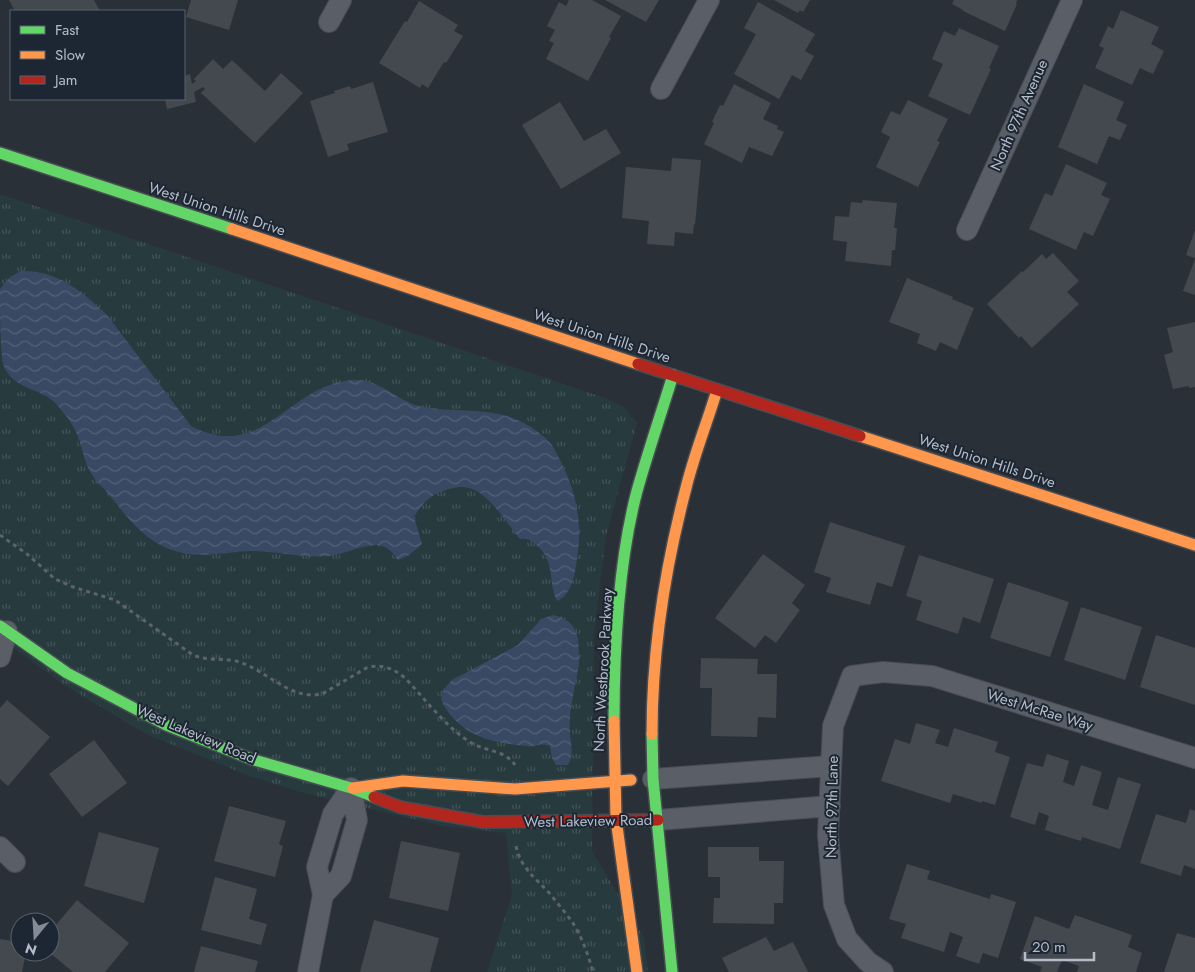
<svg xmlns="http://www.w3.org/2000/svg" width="1195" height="972" viewBox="0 0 1195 972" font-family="Jost,sans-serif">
<defs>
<pattern id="grass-tufts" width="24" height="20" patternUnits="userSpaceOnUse" patternTransform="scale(1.25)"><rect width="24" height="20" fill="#273a3e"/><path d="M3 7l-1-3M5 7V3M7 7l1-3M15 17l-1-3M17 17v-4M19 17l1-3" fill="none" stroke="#445559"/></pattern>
<pattern id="water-waves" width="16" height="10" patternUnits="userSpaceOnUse" patternTransform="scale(1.25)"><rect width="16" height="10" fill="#384963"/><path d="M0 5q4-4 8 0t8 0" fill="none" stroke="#526178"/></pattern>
</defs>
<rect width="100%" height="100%" fill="#2a3038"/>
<!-- grass -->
<path fill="url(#grass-tufts)" d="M0,194L605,398L624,407L637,423L606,536L594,633L592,851L644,938L648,972H487L512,896L506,833L443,826L300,792L247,775L146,734L61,683L0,638Z"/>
<!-- water -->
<path fill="url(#water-waves)" d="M21,271C57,270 82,291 107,315L191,426C264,464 289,382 355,380C381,379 400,404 424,407C451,412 480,408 507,416C523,421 540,431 551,444C555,449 557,455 560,460C575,489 582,519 578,551C576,567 574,594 557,601C547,581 557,561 534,543C530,539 525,538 520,539C505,522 486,486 461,487C457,487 453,488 449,489C432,493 423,502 414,517L422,544L408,556L398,560C392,552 388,546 377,545C362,545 345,554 329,556C304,558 279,552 254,551C230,551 207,558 183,553C148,546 128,519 108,493C102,487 95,480 91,473C84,462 83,449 78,437C74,425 66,416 58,406C42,386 13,392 3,364C0,345 0,310 0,289L10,277Z
M553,615C580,621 579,639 579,663C576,684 568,712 570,734C571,744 574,755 568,765H556L552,758L550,746C539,742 537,747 527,746C491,743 459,736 441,700L443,690L452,680L518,645L541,619Z"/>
<!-- building -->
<path fill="#444950" d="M9,0H94L100,11H15Z
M191,0H238L229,30L186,17Z
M569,0H592L621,16L609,37L611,38L588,81L546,59L554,43L549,41L555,30L547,26L559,2L566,6Z
M605,0H659L646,22Z
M774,0H810L803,12L800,10L798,13Z
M954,0H1017L1016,4H1017L1005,31L963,11V10L952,4Z
M419,1L458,25L454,31L463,36L446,63L444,62L428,88L422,84L420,88L379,63L405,21L407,22Z
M758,2L815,34L805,51L814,56L801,80L792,75L779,99L734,74L756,34L744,28Z
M1121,10L1159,27L1151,44L1164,51L1153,74L1140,68L1132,85L1095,68L1104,48L1099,46L1108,26L1113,29Z
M959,28L999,46L989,68L991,69L970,115L928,96L943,64L932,59L944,31L955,36Z
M213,59L223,69L232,60L265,91L281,73L303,93L255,143L201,93L205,89L203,87L194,92L196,102L167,109L165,99H184V76L190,74L192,84L196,81L194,79Z
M373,82L388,132L347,144L349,150L328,157L310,101L335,93L334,91L350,86L351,89Z
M734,84L771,103L763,119L778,126L777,129L784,132L772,156L749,147L742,163L704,144L714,123L712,122L720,105L723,106Z
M1084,84L1124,102L1116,120L1127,125L1120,140L1109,136L1097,164L1058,147Z
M908,100L948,119L937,141L940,142L918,187L876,167L890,137L881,132L891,111L900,115Z
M560,102L584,141L606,129L621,153L561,189L522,125Z
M672,158L701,160L695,225L694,224L693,234L675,232L674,246L647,244L649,221L622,218L626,167L671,171Z
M1066,164L1107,183L1101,195L1110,199L1093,236L1084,232L1076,250L1029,229L1045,193L1052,196Z
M863,200L897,203L894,228H897L895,250H892L891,266L845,261L847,242L833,240L835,216L849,217L851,202L862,203Z
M1195,230V258L1186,255Z
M1053,253L1079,281L1067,292L1079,304L1032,348L1021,336L1019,338L987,304L1022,271L1023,272L1042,254L1046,259Z
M1195,259V295L1183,291Z
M907,278L953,297L952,299L974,308L957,350L940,342L936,351L917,343L920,334L889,322Z
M1195,322V387L1189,388V386L1173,389L1164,355L1173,352L1167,328Z
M830,522L905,546L892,587L877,582L870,605L826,592L831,578L814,572Z
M763,554L805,585L792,603L800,610L776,643L765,635L755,648L715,618Z
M919,555L994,579L980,623L963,617L958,634L916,620L922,601L906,596Z
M1008,582L1069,602L1050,657L990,638Z
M1081,607L1142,627L1125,680L1064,660Z
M1156,635L1195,648V705L1140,687Z
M701,658L758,659L757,674H777L776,718L758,717L757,737L711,736L712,688H700Z
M7,700L50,737L8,786L0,779V708Z
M916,723L940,730L935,743L948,747L954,728L998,742L995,752L1010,757L995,805L982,801V803L953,794L950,803L881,781L895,739L910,744Z
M94,740L127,783L82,817L49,774Z
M1047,754L1069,761L1063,782L1074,786L1081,765L1102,772L1092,805L1108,810L1118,777L1141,784L1120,849L1082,837L1081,841L1045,830L1049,816L1039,812L1035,825L1010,817L1027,763L1043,767Z
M229,806L286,821L279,844L283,846L275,877L214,861Z
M1190,809L1195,811V869L1184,865L1181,876L1140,863L1156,814L1186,823Z
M99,832L159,848L144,903L84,886Z
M401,841L460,853L448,911L389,898Z
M708,847H759V861H784L783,903H774V924L713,923L714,898H720V877H708Z
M907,864L930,871L927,879L990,899L991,894L1016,902L998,958L983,953L979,964L956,956L963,937L950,932L944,952L901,938L906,924L889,919Z
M215,877L257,889L249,919L267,924L261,945L201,930Z
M77,900L129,943L105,972H73L50,953V932Z
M1075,915L1132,935L1128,947L1142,953L1136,972H1077L1079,966L1062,960L1057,972H1040L1042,967L1020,959L1035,916L1069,929Z
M374,920L439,938L430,972H360Z
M1177,933L1195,938V972H1164Z
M766,937L774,951L793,942L808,972H729L722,958Z
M0,939L20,942V952H26L22,972H0Z
M201,946L258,961L255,972H194Z"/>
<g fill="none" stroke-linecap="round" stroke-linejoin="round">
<defs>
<path id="street" d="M329,22L341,0
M661,89L709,0
M967,230L1072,0
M0,657L7,631
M653,779L831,766
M658,820L830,806
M0,847L15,862
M323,895L341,876L357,820L351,788
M308,972L323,895L317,867L333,814L351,788
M883,972L868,962L847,939L834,905L828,835L833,726L852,676L883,672L932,676L1195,758"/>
<path id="fast" d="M0,153L232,229
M0,626L67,673L166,725L251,759L351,788L374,797
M614,721C614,647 618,563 637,491C648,452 661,414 673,375
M652,734L653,779L672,972"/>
<path id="slow" d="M232,229L638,364
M860,436L1195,545
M614,721L616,819L637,972
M652,734C652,651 665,568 686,488C694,455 707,423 717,390
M353,788L403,781L515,789L631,780"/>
<path id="jam" d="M638,364L860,436
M374,797L400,807L483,822L658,820"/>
</defs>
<!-- street casing -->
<use href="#street" stroke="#484c53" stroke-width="22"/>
<!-- fast casing -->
<use href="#fast" stroke="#484c53" stroke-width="14"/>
<!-- slow casing -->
<use href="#slow" stroke="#484c53" stroke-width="14"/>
<!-- jam casing -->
<use href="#jam" stroke="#484c53" stroke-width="14"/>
<!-- path -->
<path stroke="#5d636a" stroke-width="3" stroke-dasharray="4 4" stroke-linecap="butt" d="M0,535L27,554L55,579L73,587L115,600L193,655C207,661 221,658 236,661C266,669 290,701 322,694L368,667C383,664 395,669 406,679C424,698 448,729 470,742C485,752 504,749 515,765
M516,846C521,869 536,878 551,895C557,903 564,911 570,919C581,934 588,954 593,972"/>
<!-- street -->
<use href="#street" stroke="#5a5e66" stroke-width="20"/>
<!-- fast -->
<use href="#fast" stroke="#63d668" stroke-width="11"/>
<!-- slow -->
<use href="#slow" stroke="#ff974d" stroke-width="11"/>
<!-- jam -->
<use href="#jam" stroke="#b3261e" stroke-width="11"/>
</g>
<g text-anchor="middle" stroke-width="4" stroke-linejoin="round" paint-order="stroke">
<!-- street labels -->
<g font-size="15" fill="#b4bcc9" stroke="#1d2633">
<text transform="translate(1019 115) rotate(-66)" y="5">North 97th Avenue</text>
<text transform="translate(217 209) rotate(18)" y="5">West Union Hills Drive</text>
<text transform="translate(602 336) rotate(18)" y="5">West Union Hills Drive</text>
<text transform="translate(987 461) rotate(18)" y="5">West Union Hills Drive</text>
<text transform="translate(603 670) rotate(-87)" y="5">North Westbrook Parkway</text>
<text transform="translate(1040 710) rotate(17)" y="5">West McRae Way</text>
<text transform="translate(196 734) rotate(23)" y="5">West Lakeview Road</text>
<text transform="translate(832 807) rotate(-89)" y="5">North 97th Lane</text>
<text transform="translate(588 821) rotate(-1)" y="5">West Lakeview Road</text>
</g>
</g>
<!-- legend -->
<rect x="10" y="10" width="175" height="90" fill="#1d2633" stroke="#59626f"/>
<rect x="20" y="26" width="25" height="8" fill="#63d668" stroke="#59626f"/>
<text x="55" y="35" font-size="15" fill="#b4bcc9">Fast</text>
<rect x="20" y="51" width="25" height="8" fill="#ff974d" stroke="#59626f"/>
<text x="55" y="60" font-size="15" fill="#b4bcc9">Slow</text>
<rect x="20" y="76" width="25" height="8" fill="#b3261e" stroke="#59626f"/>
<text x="55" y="85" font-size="15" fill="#b4bcc9">Jam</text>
<!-- north arrow -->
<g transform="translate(35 937) rotate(198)"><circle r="24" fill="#1d2633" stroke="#59626f"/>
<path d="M0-4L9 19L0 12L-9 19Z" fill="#848b96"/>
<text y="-8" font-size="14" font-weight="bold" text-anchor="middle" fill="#b4bcc9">N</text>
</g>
<!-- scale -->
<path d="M1025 952v8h69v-8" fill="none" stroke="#b4bcc9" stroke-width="2.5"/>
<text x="1032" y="952" font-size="15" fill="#b4bcc9" stroke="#1d2633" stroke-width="4" paint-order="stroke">20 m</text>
</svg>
